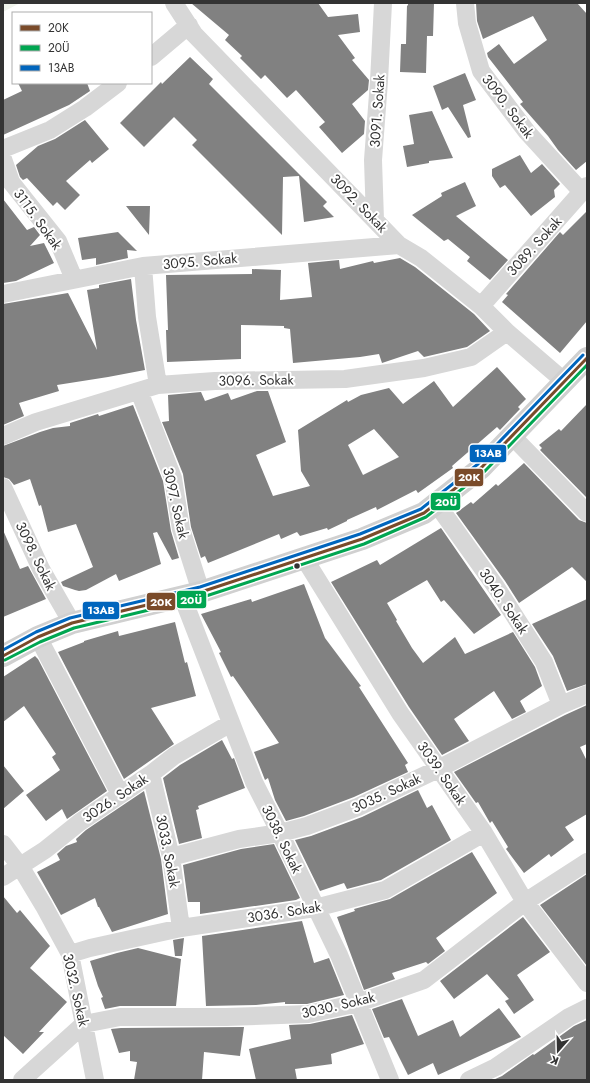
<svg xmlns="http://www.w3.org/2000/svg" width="590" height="1083" viewBox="0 0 590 1083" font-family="Jost,sans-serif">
<rect width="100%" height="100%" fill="#fff"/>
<!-- green -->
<path fill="#f1f5ed" d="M3,3H20L3,12Z"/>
<!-- building -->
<path fill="#818181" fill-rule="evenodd" d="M191,3H318L328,17L358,14L360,32L338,35L355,58L352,60L369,80L368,90L352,104L365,121L364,134L342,153L319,127L325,122L296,90L287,98L265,75L261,79L240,58L242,56L225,40L229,35Z
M408,3H434L433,36H427L426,73L400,72L401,44H406L407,5L408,6Z
M476,3H577L587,14V161L576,170L558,150L548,136L520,104L523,102L488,57L487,53L499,44L514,64L547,40L533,16L483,39L477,21Z
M190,57L213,79L209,84L327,202L323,206L334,217L304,222L299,176L283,177L282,235L192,145L197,140L174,117L144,147L120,123L161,82L162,84Z
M465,73L476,100L463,105L471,137L468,138L448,107L442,110L433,86Z
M18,83H87L90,91L69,105L3,135V100L22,91Z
M432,111L453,158L429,161V163L407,167L403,146L414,144L409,115Z
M85,120L109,149L92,163L90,160L66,181L80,195L65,210L57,202L53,206L27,178L23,180L20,177L16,165L38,146L55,139Z
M520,155L531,173L542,164L560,184L554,190L555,197L531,216L505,185L500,188L492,176V169Z
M465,182L476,206L456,216L508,260L490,280L467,261L470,257L448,239L444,241L412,215L442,196L441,193Z
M3,199L27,230L34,227L40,235L30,246L44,243L54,263L16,281L3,283Z
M126,206H150L149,235Z
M587,211V321L560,353L502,302L508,295L506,294L560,232L563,235Z
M118,232L137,251L127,250L128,258L96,265V258L82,260L78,238Z
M400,258L415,267L474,314L490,331L467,347L424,357L418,351L382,363L379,354L360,357L293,363L290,329L284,328V326L241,325V359L167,362L166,330H168L166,275L252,274V269L281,270L280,300L312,297L308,263L339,260L340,269L373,261L374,263Z
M131,279L136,320L145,370L108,377L57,385L59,391L19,403L24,416L3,425V304L68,293L97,350L87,290L99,288V285Z
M497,367L526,399L518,407L520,409L500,430L497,427L452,466L453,468L418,493L416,490L377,510L376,507L347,520V521L328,530L327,528L300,536L297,532L281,539L279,534L208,563L205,556L201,558L191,527L183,474L162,422L169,421L168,395L201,392L205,401L228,393L231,400L257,391H268L286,442L256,455L273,496L310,486L301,471L298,430L347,400L348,402L361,395L389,388L403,404L434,381L453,407ZM374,429L399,457L363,475L348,445Z
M587,404V498L540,450L542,448L539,445L559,429L561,431Z
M133,405L163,481L171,531L179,558L172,560L157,532L153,533L161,564L119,581L116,574L86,590L79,591L75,590L63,586L61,582L93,567L76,524L48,532L41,505L39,506L30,479L14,485L9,479L3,477V446L40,432L53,428L70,426V423L98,414L99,416Z
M524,463L579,520L587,523V582L572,567L519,603L505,581L456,513L471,502L473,504L496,484L498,486Z
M441,528L501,615L474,634L444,600L441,602L427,580L387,603L397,620L396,621L412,648L423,663L455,637L465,654L513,632L535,667L542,686L520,701L526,712L512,719L494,691L454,719L469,741L442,755L409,707L331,582L377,560L380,565Z
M3,530L20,569L28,566L46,599L3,617Z
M304,584L325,638L361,686L359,687L408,763L405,765L408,772L354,797L304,816L286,821L275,800L268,778L265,780L254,752L279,743L233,676L231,677L219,653L221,652L201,614L251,599L252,602Z
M587,599V684L567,691L553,656L532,624Z
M175,622L185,663L187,662L196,696L151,708L174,744L124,779L58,652L84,642V641L118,631L119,636Z
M35,656L38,659L107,791L67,819L62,809L46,821L26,795L60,770L52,757L56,754L24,706L3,722V677Z
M587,705V744L580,747L587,761V814L565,827L574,840L551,857L549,854L524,873L506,849L508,847L492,821L490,823L478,802L476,803L454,772L565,715Z
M222,740L232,759L234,758L245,788L198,806L199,809L196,810L202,838L179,844L163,778L180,765Z
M3,765L24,791L3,809Z
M418,790L427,808L432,805L451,840L381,880L347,889L344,883L320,891L295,840L311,836L362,817Z
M144,791L161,859L168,914L112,932L99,907H98L95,898L61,915L37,872L60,860L57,854L66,846L77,842L76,839L86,830Z
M274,844L300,898L296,900L200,914V902H188L183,865L241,849Z
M472,852L497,893L436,938L445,951L428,964L426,962L392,973L395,979L364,990L337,917L355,911L354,909L390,899Z
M587,874V966L540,905Z
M3,896L17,913L20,910L50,946L30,968L67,1002L39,1032H44L23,1054L3,1035Z
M523,917L550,952L517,975L534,1000L514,1014L505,1001L509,999L487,974L454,999L440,981Z
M302,921L314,963L329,958L344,995L307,1004H285V1002L256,1005L206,1006L202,936Z
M184,938L182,956H175L173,940Z
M138,948L181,959L176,1006H120L105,1009L101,998L103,997L98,986L90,961L117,953Z
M402,999L418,1036L453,1020L460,1037L499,1008L521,1037L438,1075L433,1063L408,1075L389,1037L384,1038L372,1009Z
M352,1015L364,1044L331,1054L332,1064L295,1069L297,1080H256L249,1049L291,1039L289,1025L310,1024Z
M587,1020V1080H493L502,1076L533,1054L534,1055L574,1026Z
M244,1027L240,1056L204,1052L202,1080H134L137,1062L130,1061V1051L119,1053L111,1029L121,1028Z"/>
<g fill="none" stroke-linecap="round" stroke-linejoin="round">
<!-- street -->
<path stroke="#d7d7d7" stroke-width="18" d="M174,3L194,34L399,245L421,258L481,306L507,332L564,381
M465,3L467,23L481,71L527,132L582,192
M151,57L189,25
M3,149L50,130L85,108L118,83
M3,159L11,182L58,241L74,279
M375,220L373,160L379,81L383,3
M143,266L147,317L158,385
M3,294L143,266L399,245
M481,306L587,186
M139,391L173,478L181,529L201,592
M3,436L36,422L158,385L215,381L345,379L424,368L471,357L507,332
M512,436L587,513
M3,487L41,569L72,623
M436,503L496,587L544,662L561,705
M304,558L400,713L484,833L525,902L587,983
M182,596L254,782L280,833L339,955L390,1080
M38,637L120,794
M151,774L171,857L181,928
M3,844L20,866L44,906L70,954L95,1080
M171,857L239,839L280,833L307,826L358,807L438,769L561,705L587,694
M3,877L45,850L80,822L151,774L174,756L231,723
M70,954L90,948L181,928L315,908L385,890L484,833
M22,1080L84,1024L120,1017H226L308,1014L358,1003L424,980L525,902L587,862
M469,1080L496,1067L569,1017L587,1008"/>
<!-- secondary -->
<path stroke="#d0d0d0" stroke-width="22" d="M3,656L38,637L72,623L201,592L362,539L424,513L481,468L587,358"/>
<defs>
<path id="bus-1" d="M3,656L38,637L72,623L201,592L362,539L424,513L481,468L587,358"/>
<path id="bus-2" d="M5,660L40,642L74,628L203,597L364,544L426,517L485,471L587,365"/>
<path id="bus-3" d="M3,650L36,632L70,618L200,587L360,534L421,509L478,464L583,355"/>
</defs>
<!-- bus-1 casing -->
<use href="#bus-1" stroke="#fff" stroke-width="6"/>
<!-- bus-2 casing -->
<use href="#bus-2" stroke="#fff" stroke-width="6"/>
<!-- bus-3 casing -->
<use href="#bus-3" stroke="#fff" stroke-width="6"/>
<!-- bus-1 -->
<use href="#bus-1" stroke="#7a4b2a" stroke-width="3"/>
<!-- bus-2 -->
<use href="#bus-2" stroke="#00a651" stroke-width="3"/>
<!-- bus-3 -->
<use href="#bus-3" stroke="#0065bd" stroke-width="3"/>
</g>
<!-- markers -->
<circle fill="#333" stroke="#fff" stroke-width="1.5" cx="297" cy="566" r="3.5"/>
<g text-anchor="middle" stroke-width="4" stroke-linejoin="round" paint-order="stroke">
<!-- street labels -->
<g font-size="14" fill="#333" stroke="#fff">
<text transform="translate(508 106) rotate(53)" y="5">3090. Sokak</text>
<text transform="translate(377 111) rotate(-86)" y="5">3091. Sokak</text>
<text transform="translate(359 203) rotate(46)" y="5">3092. Sokak</text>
<text transform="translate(38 219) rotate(54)" y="5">3115. Sokak</text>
<text transform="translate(534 246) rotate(-48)" y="5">3089. Sokak</text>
<text transform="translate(200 261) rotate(-5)" y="5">3095. Sokak</text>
<text transform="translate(256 380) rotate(-1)" y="5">3096. Sokak</text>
<text transform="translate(176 503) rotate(77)" y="5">3097. Sokak</text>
<text transform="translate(36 556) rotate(64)" y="5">3098. Sokak</text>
<text transform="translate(504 601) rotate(56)" y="5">3040. Sokak</text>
<text transform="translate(442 773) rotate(55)" y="5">3039. Sokak</text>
<text transform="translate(386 793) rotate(-25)" y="5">3035. Sokak</text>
<text transform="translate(115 798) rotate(-34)" y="5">3026. Sokak</text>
<text transform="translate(282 839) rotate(64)" y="5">3038. Sokak</text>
<text transform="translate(168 851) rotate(79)" y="5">3033. Sokak</text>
<text transform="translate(284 912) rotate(-9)" y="5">3036. Sokak</text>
<text transform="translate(76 990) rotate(77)" y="5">3032. Sokak</text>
<text transform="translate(338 1005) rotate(-13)" y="5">3030. Sokak</text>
</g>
</g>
<g stroke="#fff" stroke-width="1.5">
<rect x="469" y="444" width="38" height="19" rx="4" fill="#0065bd"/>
<rect x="454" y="468" width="30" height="19" rx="4" fill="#7a4b2a"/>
<rect x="430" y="492" width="31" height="19" rx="4" fill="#00a651"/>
<rect x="176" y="590" width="31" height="19" rx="4" fill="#00a651"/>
<rect x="146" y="592" width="30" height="19" rx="4" fill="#7a4b2a"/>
<rect x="82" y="601" width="38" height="19" rx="4" fill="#0065bd"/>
</g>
<g font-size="11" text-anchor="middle" font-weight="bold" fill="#fff">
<text x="488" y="457">13AB</text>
<text x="469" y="481">20K</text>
<text x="446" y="506">20Ü</text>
<text x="191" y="604">20Ü</text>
<text x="161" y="606">20K</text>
<text x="101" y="614">13AB</text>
</g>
<!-- border -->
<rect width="590" height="1083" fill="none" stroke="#333333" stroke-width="8"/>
<!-- legend -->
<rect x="12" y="12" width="140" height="72" fill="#ffffff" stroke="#adadad"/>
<rect x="20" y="25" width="20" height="6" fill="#7a4b2a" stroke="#adadad"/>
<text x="48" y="32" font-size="12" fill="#333333">20K</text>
<rect x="20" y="45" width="20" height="6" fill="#00a651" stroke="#adadad"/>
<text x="48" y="52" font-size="12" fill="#333333">20Ü</text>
<rect x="20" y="65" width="20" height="6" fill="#0065bd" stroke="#adadad"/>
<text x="48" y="72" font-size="12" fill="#333333">13AB</text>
<!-- north arrow -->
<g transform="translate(558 1051) rotate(200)" stroke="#ffffff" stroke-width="3" paint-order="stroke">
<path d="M0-3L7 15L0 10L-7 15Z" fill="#333333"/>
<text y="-6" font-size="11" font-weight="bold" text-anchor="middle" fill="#333333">K</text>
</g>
</svg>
